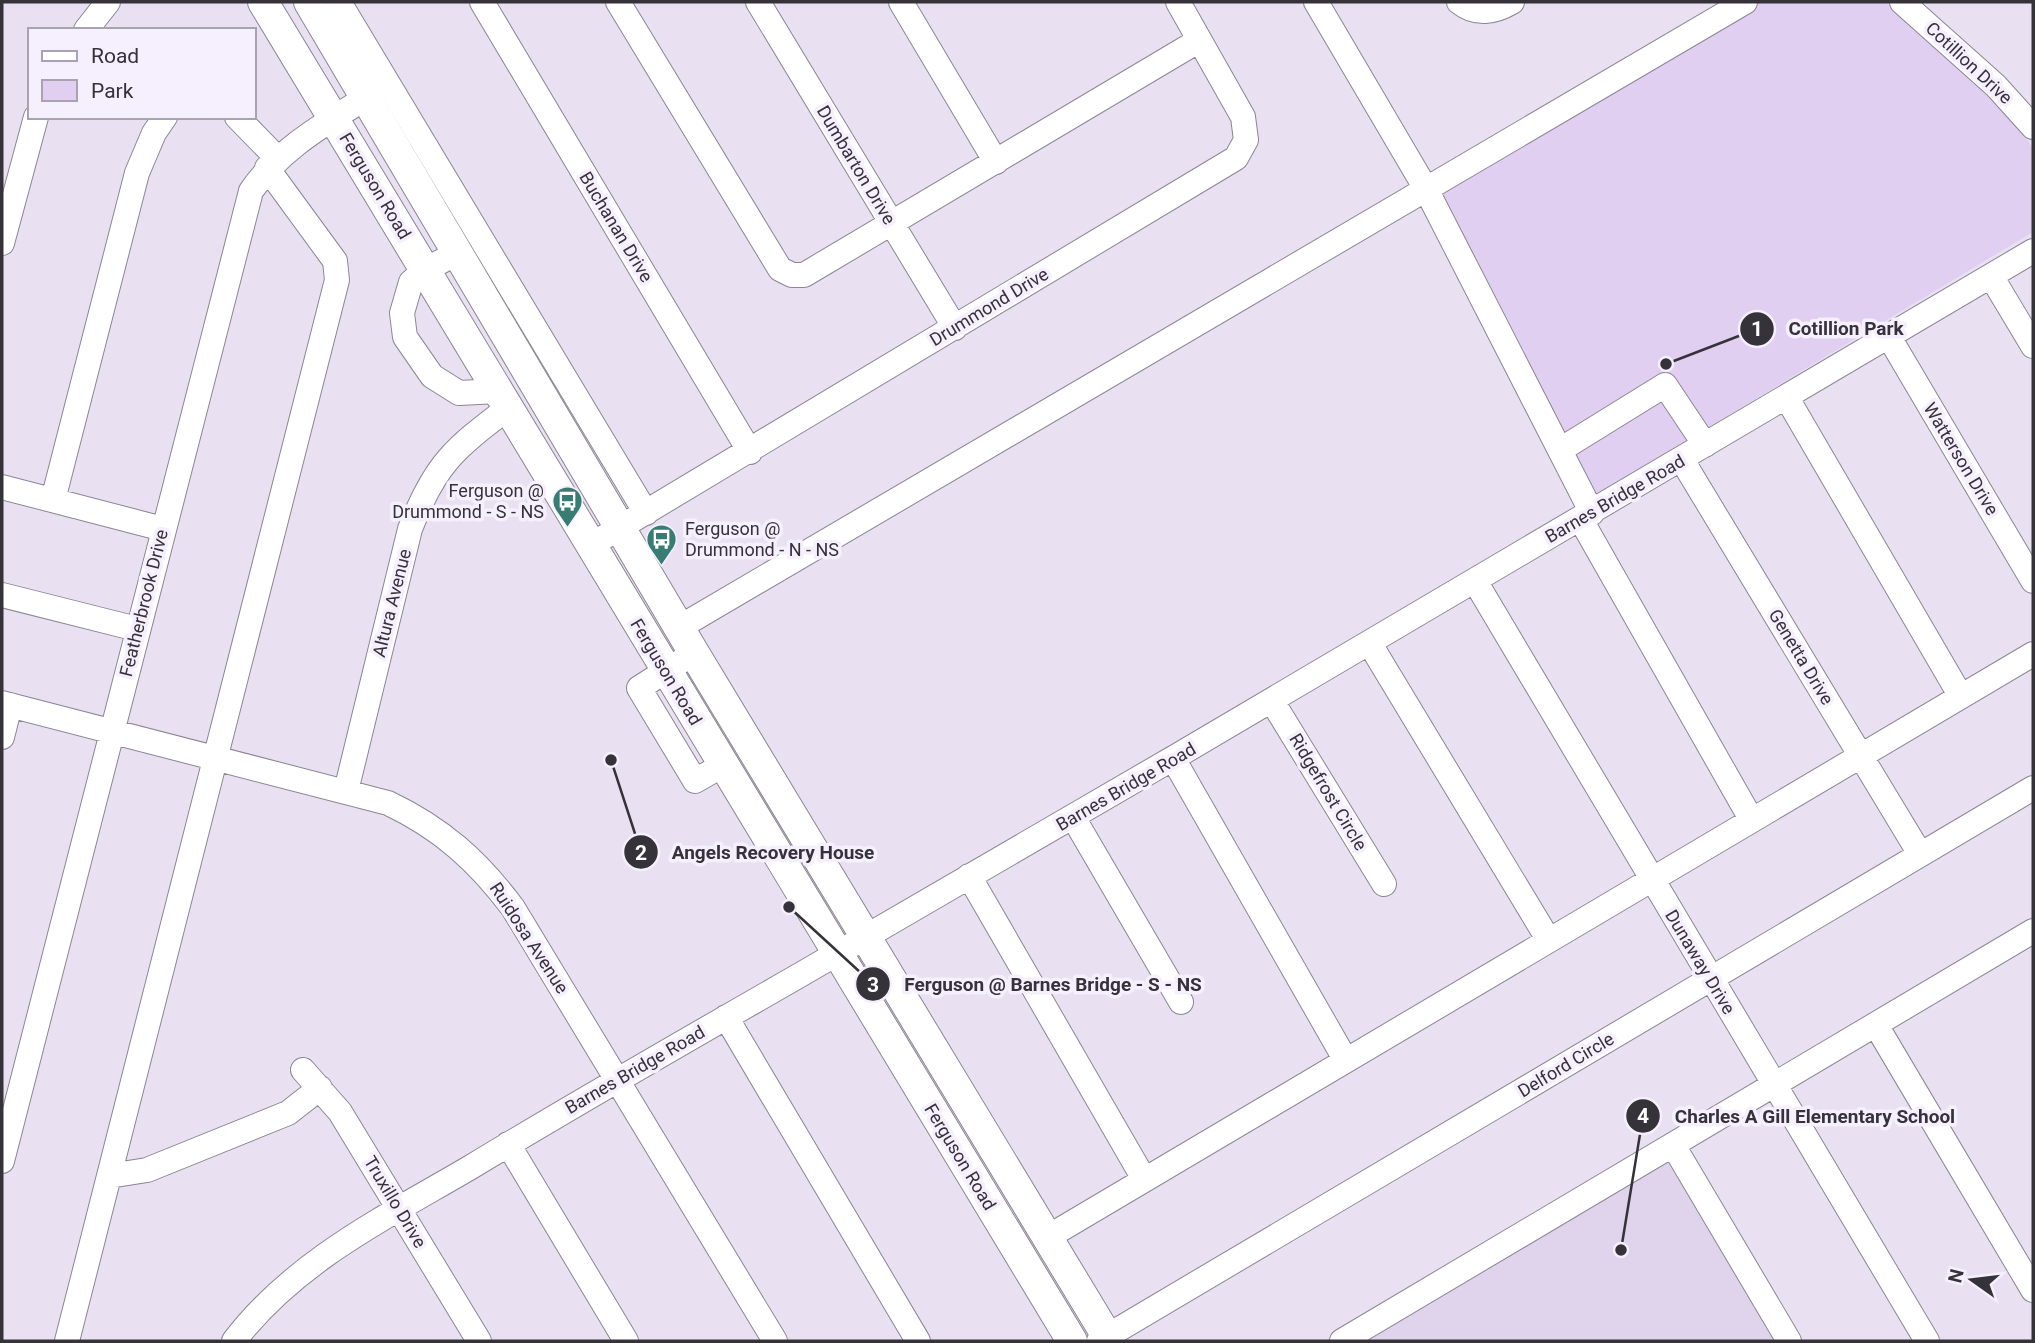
<svg xmlns="http://www.w3.org/2000/svg" width="2035" height="1343" viewBox="0 0 2035 1343" font-family="Roboto,sans-serif">
<rect width="100%" height="100%" fill="#e9e1f2"/>
<!-- built -->
<path fill="#dfd4eb" d="M1677,1157L1786,1341H1357L1663,1158Z"/>
<!-- green -->
<path fill="#e0cff1" d="M1748,2H1886C1911,25 2028,125 2033,151C2035,175 2033,206 2033,232L1594,496L1424,200Z"/>
<g fill="none" stroke-linecap="round" stroke-linejoin="round">
<defs>
<path id="minor" d="M339,2L646,513
M482,2L750,452
M618,2L780,269L792,275H804L1198,41
M758,2L955,328
M901,2L996,162
M1316,2L1426,189L1592,513
M1459,2C1476,16 1495,12 1512,2
M1902,2L1996,86L2033,127
M86,30L108,2
M237,117L277,158
M2,243L36,117
M457,253L425,270L411,282L402,313L405,337L432,376L459,393L498,391
M1991,276L2033,346
M1889,337L2033,581
M1787,398L1960,695
M1560,450L1665,385L1705,445
M1682,460L1920,854
M2,487L163,529
M53,500L137,173L154,133L165,117
M1581,520L1751,819
M591,545L1236,158L1246,140L1243,117L1178,2
M1475,581L1927,1341
M2,595L137,629
M680,627L1745,2
M1370,644L1548,939
M694,653L639,688L695,781L723,765
M1272,701L1384,884
M2,703L388,803C441,828 478,861 513,908L775,1341
M2,737L10,705
M1174,760L1345,1059
M346,791L410,529C435,464 454,449 508,408
M1073,817L1181,1002
M969,876L1144,1179
M726,1017L918,1341
M1876,1025L2033,1290
M303,1070L340,1112L479,1341
M508,1144L626,1341
M1673,1145L1789,1341
M2,1161L251,191C281,148 323,125 367,97
M109,1176L337,280L335,261L267,168
M1048,1237L2033,654
M67,1341L109,1176L147,1170L288,1113L320,1088
M234,1341C295,1261 386,1217 471,1167C580,1101 690,1038 800,975C1213,737 1623,493 2033,251
M1099,1341L2033,788
M1342,1341L2033,931"/>
<path id="major" d="M263,2L1072,1341
M309,2L694,653L1110,1341"/>
</defs>
<!-- minor casing -->
<use href="#minor" stroke="#8c8594" stroke-width="26"/>
<!-- major casing -->
<use href="#major" stroke="#8c8594" stroke-width="32"/>
<!-- minor -->
<use href="#minor" stroke="#fff" stroke-width="24"/>
<!-- major -->
<use href="#major" stroke="#fff" stroke-width="30"/>
</g>
<!-- icons -->
<defs>
<symbol id="bus-pin" viewBox="-11 -11 22 30"><path d="M0 17L-7.5 6A9.5 9.5 0 1 1 7.5 6Z" fill="#377d73" stroke="#f6effd"/><path d="M-5-6H5V4H4V6H2V4H-2V6H-4V4H-5ZM-3.5-4V0h7V-4ZM-3.5 1.2v1.5H-2V1.2ZM2 1.2v1.5H3.5V1.2Z" fill="#fff"/></symbol>
</defs>
<g fill-rule="evenodd">
<use href="#bus-pin" x="550" y="484" width="35" height="47"/>
<use href="#bus-pin" x="644" y="522" width="35" height="47"/>
</g>
<g text-anchor="middle" stroke-width="7" stroke-linejoin="round" paint-order="stroke">
<!-- street labels -->
<g font-size="18" fill="#353239" stroke="#f6effd">
<text transform="translate(1969 63) rotate(43)" y="6">Cotillion Drive</text>
<text transform="translate(856 165) rotate(59)" y="6">Dumbarton Drive</text>
<text transform="translate(375 186) rotate(59)" y="6">Ferguson Road</text>
<text transform="translate(616 227) rotate(59)" y="6">Buchanan Drive</text>
<text transform="translate(989 307) rotate(-31)" y="6">Drummond Drive</text>
<text transform="translate(1961 459) rotate(59)" y="6">Watterson Drive</text>
<text transform="translate(1615 499) rotate(-30)" y="6">Barnes Bridge Road</text>
<text transform="translate(144 603) rotate(-76)" y="6">Featherbrook Drive</text>
<text transform="translate(392 603) rotate(-76)" y="6">Altura Avenue</text>
<text transform="translate(1801 657) rotate(59)" y="6">Genetta Drive</text>
<text transform="translate(666 672) rotate(59)" y="6">Ferguson Road</text>
<text transform="translate(1126 787) rotate(-30)" y="6">Barnes Bridge Road</text>
<text transform="translate(1328 792) rotate(59)" y="6">Ridgefrost Circle</text>
<text transform="translate(529 938) rotate(57)" y="6">Ruidosa Avenue</text>
<text transform="translate(1700 962) rotate(59)" y="6">Dunaway Drive</text>
<text transform="translate(1566 1065) rotate(-31)" y="6">Delford Circle</text>
<text transform="translate(635 1070) rotate(-30)" y="6">Barnes Bridge Road</text>
<text transform="translate(960 1157) rotate(59)" y="6">Ferguson Road</text>
<text transform="translate(395 1202) rotate(59)" y="6">Truxillo Drive</text>
</g>
<!-- poi labels -->
<g font-size="18" fill="#353239" stroke="#f6effd" text-anchor="end">
<text x="544" y="497">Ferguson @<tspan x="544" dy="21">Drummond - S - NS</tspan></text>
<text x="685" y="535" text-anchor="start">Ferguson @<tspan x="685" dy="21">Drummond - N - NS</tspan></text>
</g>
</g>
<!-- callouts -->
<path fill="none" stroke="#353239" stroke-width="2.5" d="M1666 364L1757 329M611 760L641 852M789 907L873 984M1621 1250L1643 1116"/>
<g fill="#353239" stroke="#f6effd" stroke-width="2.5">
<circle cx="1666" cy="364" r="7"/>
<circle cx="611" cy="760" r="7"/>
<circle cx="789" cy="907" r="7"/>
<circle cx="1621" cy="1250" r="7"/>
<circle cx="1757" cy="329" r="18"/>
<circle cx="641" cy="852" r="18"/>
<circle cx="873" cy="984" r="18"/>
<circle cx="1643" cy="1116" r="18"/>
</g>
<g font-size="21" text-anchor="middle" font-weight="bold" fill="#fff">
<text x="1757" y="336">1</text>
<text x="641" y="860">2</text>
<text x="873" y="992">3</text>
<text x="1643" y="1123">4</text>
</g>
<g font-size="19" text-anchor="middle" font-weight="bold" fill="#353239" stroke="#f6effd" stroke-width="7" stroke-linejoin="round" paint-order="stroke">
<text x="1846" y="335">Cotillion Park</text>
<text x="773" y="859">Angels Recovery House</text>
<text x="1053" y="991">Ferguson @ Barnes Bridge - S - NS</text>
<text x="1815" y="1123">Charles A Gill Elementary School</text>
</g>
<!-- border -->
<rect width="2035" height="1343" fill="none" stroke="#353239" stroke-width="7"/>
<!-- legend -->
<rect x="28" y="28" width="228" height="91" fill="#f6effd" stroke="#a9a3af" stroke-width="2"/>
<rect x="42" y="51" width="35" height="10" fill="#ffffff" stroke="#a9a3af" stroke-width="2"/>
<text x="91" y="63" font-size="21" fill="#353239">Road</text>
<rect x="42" y="80" width="35" height="21" fill="#e0cff1" stroke="#a9a3af" stroke-width="2"/>
<text x="91" y="98" font-size="21" fill="#353239">Park</text>
<!-- north arrow -->
<g transform="translate(1972 1280) rotate(284)" stroke="#f6effd" stroke-width="5" paint-order="stroke">
<path d="M0-5L12 26L0 18L-12 26Z" fill="#353239"/>
<text y="-10" font-size="19" font-weight="bold" text-anchor="middle" fill="#353239">N</text>
</g>
</svg>
